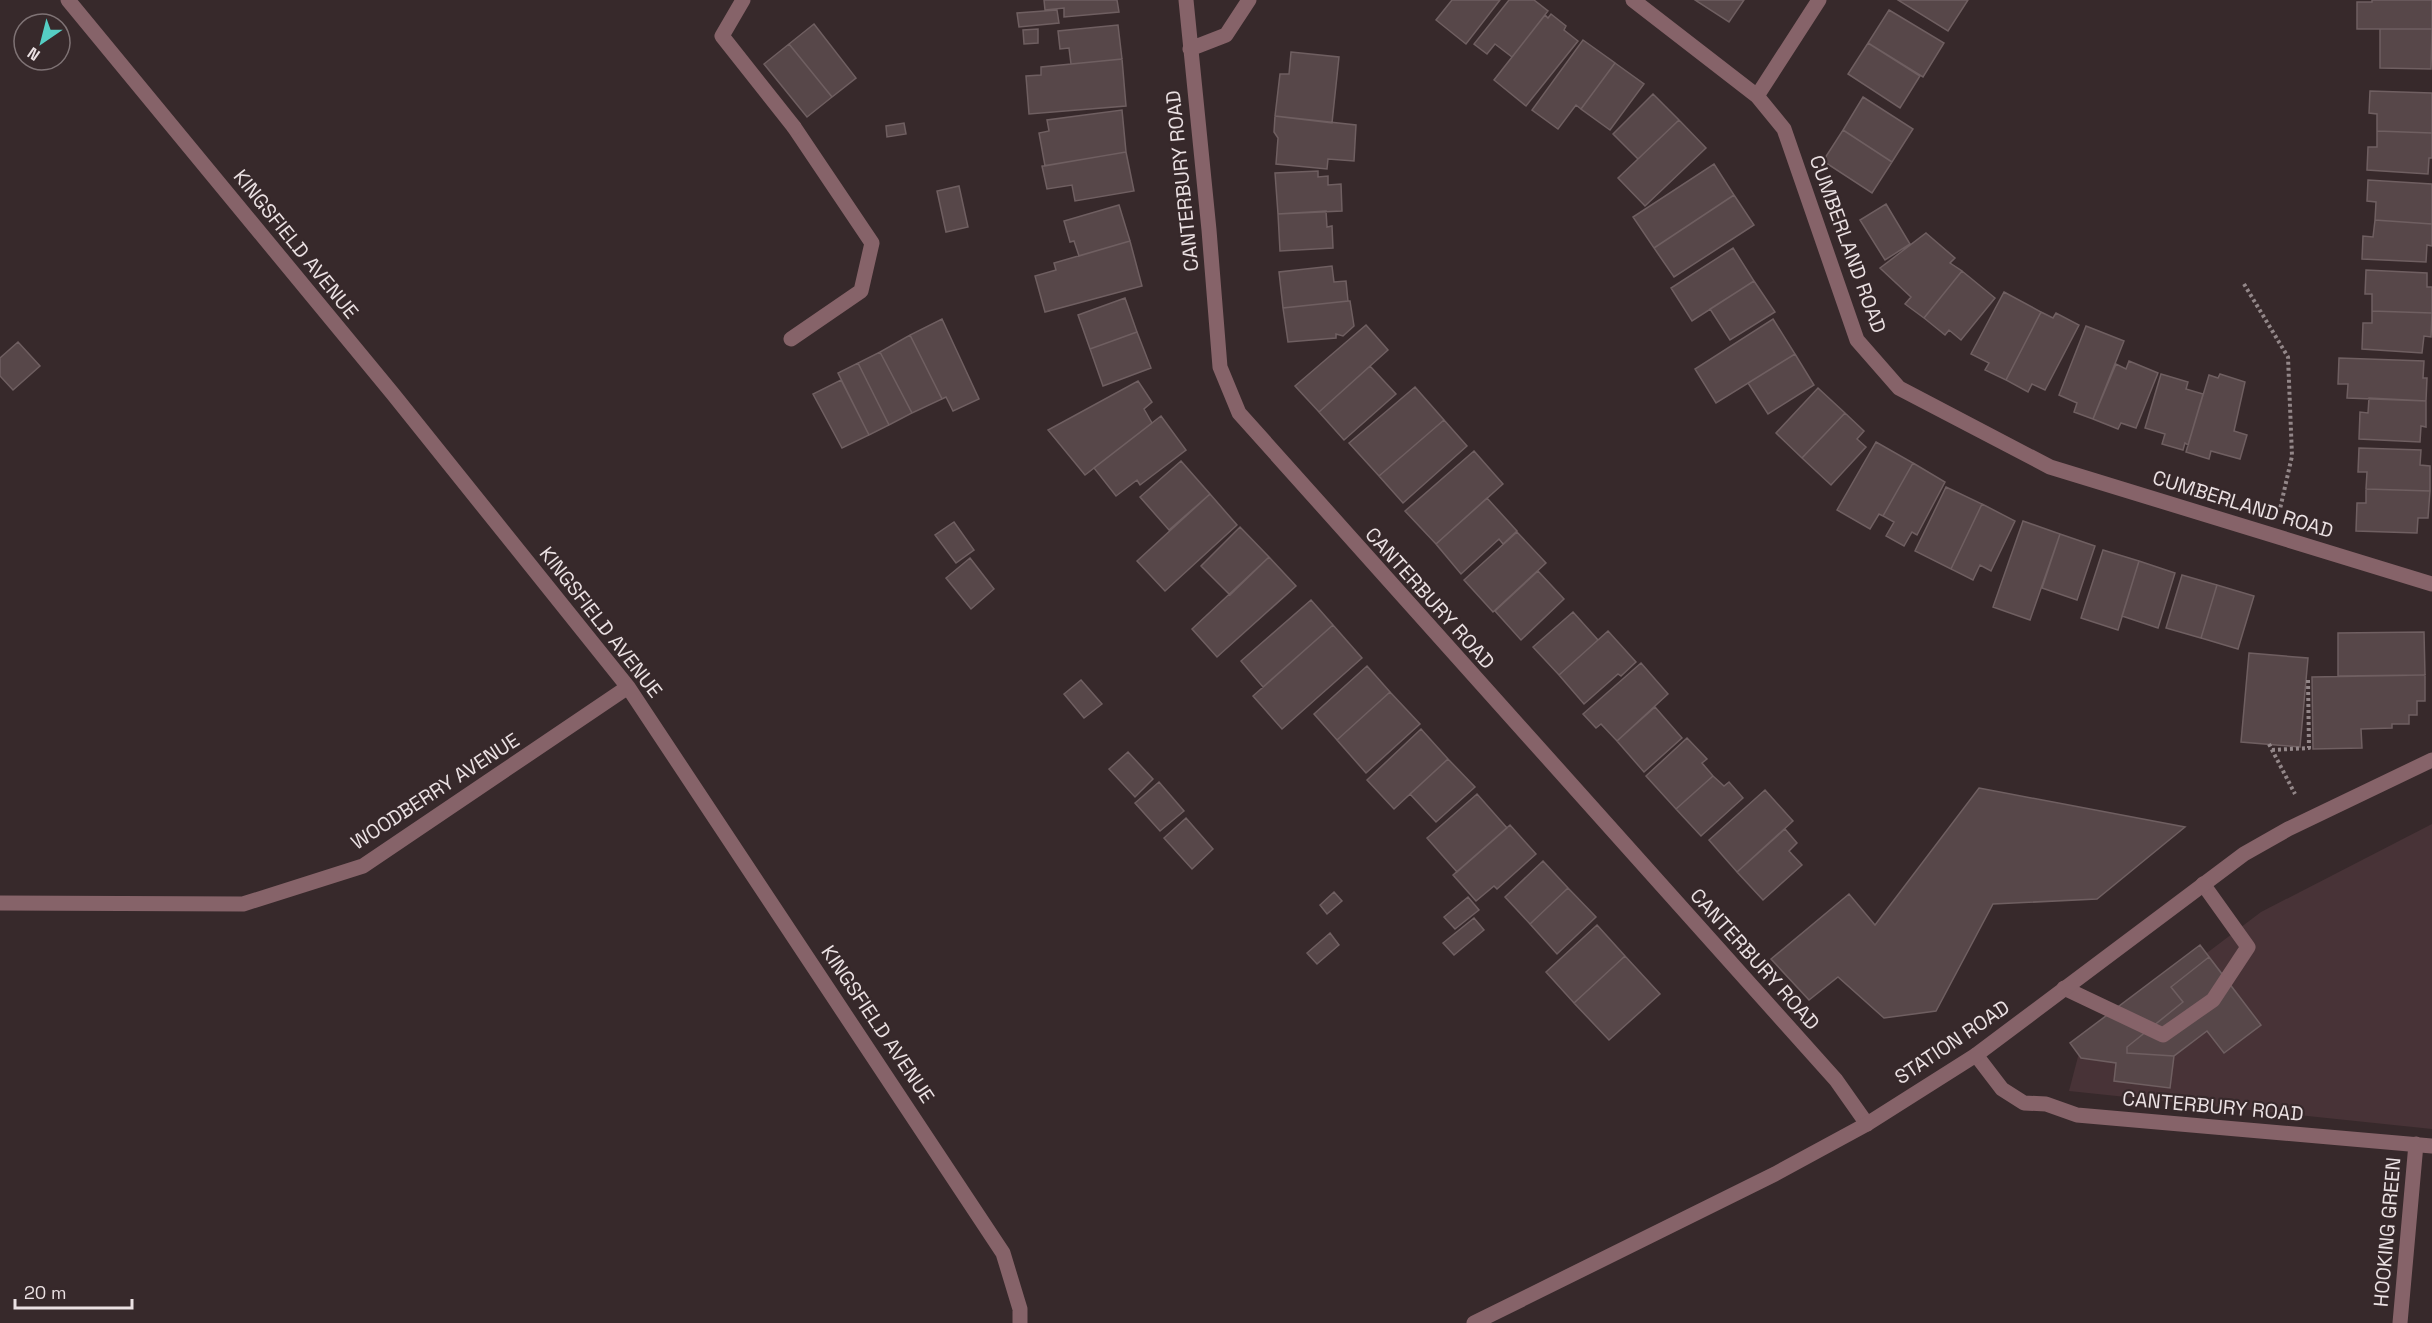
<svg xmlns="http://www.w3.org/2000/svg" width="2432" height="1323" viewBox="0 0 2432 1323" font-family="'Space Grotesk',sans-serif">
<rect width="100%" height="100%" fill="#37292b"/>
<!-- built -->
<path fill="#483337" d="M2432,824V1129L2069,1091L2080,1049L2261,912Z"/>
<!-- building -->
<path fill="#574749" stroke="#6f5f61" stroke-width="1.5" d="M1044,0H1117L1119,12L1064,17V8L1045,10Z
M1452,0H1500L1466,44L1436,20Z
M1509,0H1534L1548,11L1512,57L1495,44L1487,54L1474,44Z
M1695,0H1744L1729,22Z
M1898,0H1968L1948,31Z
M2372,0H2432V29H2357V2H2372Z
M1057,10L1059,23L1019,27L1017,13Z
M1889,10L1944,43L1923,77L1868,43Z
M1551,14L1566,26L1564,30L1578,41L1526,106L1494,80L1545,15L1548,18Z
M814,24L856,78L832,97L789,44Z
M1118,25L1122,59L1071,64L1069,48L1060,49L1058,31Z
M1038,29V43L1024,44L1023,30Z
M2380,29H2432L2431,69L2380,68Z
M1583,40L1615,63L1581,109L1576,105L1558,129L1532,110Z
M1868,43L1920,76L1900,108L1848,74Z
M789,44L832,97L807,117L764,64Z
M1291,52L1339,57L1332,123L1275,116L1280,74H1289Z
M1122,59L1126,106L1029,114L1026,76L1041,75V67Z
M1615,63L1644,84L1610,130L1581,109Z
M2370,91L2432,93V133L2377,131V114L2369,113Z
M1653,94L1679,120L1638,159L1613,134Z
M1863,97L1913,129L1892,162L1843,130Z
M1122,110L1126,152L1045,166L1039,133L1049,131L1047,120Z
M1275,116L1356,125L1354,161L1328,159L1327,169L1276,164L1278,138L1274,132Z
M1679,120L1706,148L1645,206L1618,178Z
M904,123L906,134L887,137L886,126Z
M1843,130L1892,162L1872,193L1823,161Z
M2377,131L2432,133V158H2429L2428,174L2367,170L2368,147H2377Z
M1126,152L1134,191L1075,201L1072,185L1047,189L1042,166Z
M1714,164L1734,195L1654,248L1633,217Z
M1318,171V177L1328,176V185L1341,184L1342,211L1278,214L1275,173Z
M2368,180L2432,184V224L2375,220L2376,202L2367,201Z
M959,186L968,227L946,232L937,191Z
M1734,195L1754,225L1674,277L1654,248Z
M1886,204L1910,244L1885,260L1860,220Z
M1119,205L1130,241L1079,256L1074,241L1070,242L1064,221Z
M1326,211L1327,227L1332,226L1333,248L1280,251L1278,214Z
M2375,220L2432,224V246L2427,245L2426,262L2362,259L2363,236L2373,237Z
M1926,233L1955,258L1950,263L1962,271L1924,318L1905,304L1911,297L1880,268Z
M1130,241L1142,286L1045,312L1035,276L1056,270L1054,263Z
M1733,248L1754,281L1692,321L1671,288Z
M1332,266L1334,282L1346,281L1348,301L1283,308L1279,272Z
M2366,270L2427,273V287H2432V313L2372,311V294H2365Z
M1962,271L1995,298L1961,340L1949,330L1945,335L1924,318Z
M1754,281L1775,312L1730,340L1710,309Z
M2004,292L2041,312L2006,380L1985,370L1989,363L1971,354Z
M1125,298L1137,332L1090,349L1078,315Z
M1348,301H1350L1354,326L1343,336L1336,334V338L1288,342L1283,308Z
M2372,311L2432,313L2431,337L2424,336L2422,353L2362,349L2363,323H2372Z
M2041,312L2053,318L2056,313L2079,325L2045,390L2032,384L2028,392L2006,380Z
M942,319L979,399L953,411L946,397L942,399L910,335Z
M1773,319L1795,354L1716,403L1695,369Z
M1366,325L1388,350L1319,412L1295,386Z
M2086,326L2124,341L2093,419L2074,412L2077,403L2059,395Z
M1137,332L1151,368L1103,386L1090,349Z
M910,335L942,399L912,413L880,352Z
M18,342L40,366L13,390L0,376V358Z
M880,352L912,413L889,425L858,363Z
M1795,354L1814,385L1768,414L1748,383Z
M2339,358L2424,361L2423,378H2427L2426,401L2347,398L2348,384H2338Z
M2129,361L2158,373L2136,428L2121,423L2118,429L2093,419L2116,364L2126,369Z
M858,363L889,425L869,435L838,373Z
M1370,366L1396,394L1344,440L1319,412Z
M2161,374L2188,382L2186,389L2203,394L2188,445L2185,443L2183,450L2162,444L2165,434L2145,428Z
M2220,374L2245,382L2234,431L2247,435L2240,459L2211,451L2209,459L2186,452L2209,375L2218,378Z
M841,380L869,435L842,448L813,394Z
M1138,381L1152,402L1144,409L1152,423L1085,475L1048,430Z
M1415,387L1444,420L1379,476L1349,443Z
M1818,388L1845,413L1802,458L1776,433Z
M2369,398L2426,401V427L2421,426L2420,442L2359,439L2360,412L2368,413Z
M1845,413L1864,431L1857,439L1866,447L1831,485L1802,458Z
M1161,416L1186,450L1140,485L1137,480L1116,496L1094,468Z
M1444,420L1467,446L1403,503L1379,476Z
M1876,442L1913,463L1883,516L1879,514L1870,529L1837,510Z
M2359,448L2421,450L2420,465L2430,466V491L2366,489L2367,472H2358Z
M1474,451L1503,484L1436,544L1405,511Z
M1181,461L1210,494L1169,530L1140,497Z
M1913,463L1945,482L1917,535L1912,532L1904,546L1886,536L1894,522L1883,516Z
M1946,487L1982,504L1951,569L1915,551Z
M2366,489L2430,491L2428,518H2418L2417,533L2356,531L2357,503H2366Z
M1210,494L1237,525L1165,591L1137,561Z
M1487,498L1517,531L1503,544L1499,539L1461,574L1436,544Z
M1982,504L2015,521L1991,571L1980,565L1973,580L1951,569Z
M2023,521L2060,534L2030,620L1993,607Z
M954,522L974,550L956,563L935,535Z
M1240,527L1269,557L1230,595L1201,566Z
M1517,532L1546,563L1493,612L1464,580Z
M2060,534L2095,546L2077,600L2042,588Z
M2103,550L2139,561L2118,630L2081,618Z
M1269,557L1296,586L1217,657L1192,629Z
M970,558L994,589L971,609L946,578Z
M2139,561L2175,573L2158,628L2122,616Z
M1538,571L1564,599L1521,640L1495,611Z
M2182,575L2217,585L2201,638L2166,628Z
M2217,585L2254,596L2238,649L2201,638Z
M1311,600L1333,625L1263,687L1241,661Z
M1573,612L1598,640L1559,675L1533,647Z
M1333,625L1362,658L1282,729L1253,696Z
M1608,631L1636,662L1621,676L1618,674L1584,704L1559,675Z
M2424,632L2425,675L2338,676V633Z
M2249,653L2308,658L2300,747L2241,742Z
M1641,663L1668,694L1617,741L1601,724L1596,728L1583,714Z
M1367,666L1390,692L1337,740L1314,714Z
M2425,675V701H2417V715H2409V724H2392V728L2361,729L2362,748L2313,749L2312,677Z
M1081,680L1102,704L1084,718L1064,694Z
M1390,692L1420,724L1366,773L1337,740Z
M1655,707L1682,738L1644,772L1617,741Z
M1421,729L1448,759L1394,809L1367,780Z
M1687,738L1707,759L1702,763L1713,776L1676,809L1646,776Z
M1128,752L1153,779L1135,797L1109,769Z
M1448,759L1475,787L1436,822L1410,794Z
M1713,776L1724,786L1729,782L1743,798L1701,836L1676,809Z
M1159,782L1184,811L1160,831L1135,803Z
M1979,788L2185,827L2097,899L1993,904L1936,1011L1884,1018L1838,977L1809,1000L1771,959L1849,894L1875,925Z
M1765,790L1793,821L1737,872L1709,840Z
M1477,794L1507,828L1457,872L1427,838Z
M1186,818L1213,849L1192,869L1164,838Z
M1510,825L1536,854L1497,889L1494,886L1476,901L1453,875Z
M1785,829L1797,843L1789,851L1802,865L1763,900L1737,872Z
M1543,861L1568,888L1530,924L1505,897Z
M1568,888L1596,917L1557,954L1530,924Z
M1334,892L1342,901L1327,914L1320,905Z
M1468,897L1479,910L1455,929L1444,917Z
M1474,918L1484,930L1454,955L1443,943Z
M1597,925L1625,956L1574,1003L1546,972Z
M1330,933L1339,945L1317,964L1307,953Z
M2200,945L2261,1025L2224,1053L2207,1031L2174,1056L2170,1088L2114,1081L2116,1063L2081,1058L2070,1043Z
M1625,956L1660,994L1609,1040L1574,1003Z
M2209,957L2261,1025L2224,1053L2207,1031L2174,1056L2127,1053V1047L2183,1002L2171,987Z"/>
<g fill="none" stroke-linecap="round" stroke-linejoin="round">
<!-- path -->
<path stroke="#938789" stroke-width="4" stroke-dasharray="3 3" stroke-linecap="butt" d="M2244,284L2288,357L2292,456L2280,509
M2269,744L2295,794
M2272,750L2309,748L2308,680H2306"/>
<!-- service -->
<path stroke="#866369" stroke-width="15" d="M791,339L861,291L872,243L794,127
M2064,988L2163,1035L2213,1000L2248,947L2203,884"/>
<!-- minor -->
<path stroke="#866369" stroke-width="15" d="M68,0L393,394L628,687L1003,1253L1020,1309V1323
M743,0L722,36L794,127
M1186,0L1209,230L1220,367L1239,413L1836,1080L1867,1124
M1633,0L1757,96L1784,129L1857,340L1899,388L2050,467L2432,584
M1190,49L1226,35L1249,0
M1757,96L1819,0
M0,903L243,904L363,866L628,687
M1976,1055L2002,1089L2024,1103L2046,1104L2077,1115L2432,1146
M2400,1323L2416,1144"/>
<!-- tertiary -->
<path stroke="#866369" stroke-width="15" d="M1474,1323L1775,1174L1867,1124L1976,1055L2244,854L2288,829L2432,760"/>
</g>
<g text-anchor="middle" stroke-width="4.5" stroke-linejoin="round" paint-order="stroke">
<!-- street labels -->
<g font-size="20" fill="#ebe1e3" stroke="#37292b">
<text transform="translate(1182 181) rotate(-96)" y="7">CANTERBURY ROAD</text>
<text transform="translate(296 244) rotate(51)" y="7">KINGSFIELD AVENUE</text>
<text transform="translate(1848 244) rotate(70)" y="7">CUMBERLAND ROAD</text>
<text transform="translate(2243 504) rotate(17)" y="7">CUMBERLAND ROAD</text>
<text transform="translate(1430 598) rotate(48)" y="7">CANTERBURY ROAD</text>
<text transform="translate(601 622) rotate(52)" y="7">KINGSFIELD AVENUE</text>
<text transform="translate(435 791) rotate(-33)" y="7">WOODBERRY AVENUE</text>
<text transform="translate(1755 959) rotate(48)" y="7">CANTERBURY ROAD</text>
<text transform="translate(878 1024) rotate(56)" y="7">KINGSFIELD AVENUE</text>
<text transform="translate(1952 1042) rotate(-34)" y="7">STATION ROAD</text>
<text transform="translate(2213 1106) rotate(5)" y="7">CANTERBURY ROAD</text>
<text transform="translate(2387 1232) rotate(-85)" y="7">HOOKING GREEN</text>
</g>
</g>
<!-- north arrow -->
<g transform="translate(42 42) rotate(215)"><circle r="28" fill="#37292b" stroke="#7f7375" stroke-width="1.5"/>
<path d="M0-4.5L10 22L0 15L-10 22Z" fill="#55cec4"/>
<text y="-9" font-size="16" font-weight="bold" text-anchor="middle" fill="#ebe1e3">N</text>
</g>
<!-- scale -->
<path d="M15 1299v9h117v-9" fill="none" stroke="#ebe1e3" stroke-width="3"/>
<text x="24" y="1299" font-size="18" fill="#ebe1e3" stroke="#37292b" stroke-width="4.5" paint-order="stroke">20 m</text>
</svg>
